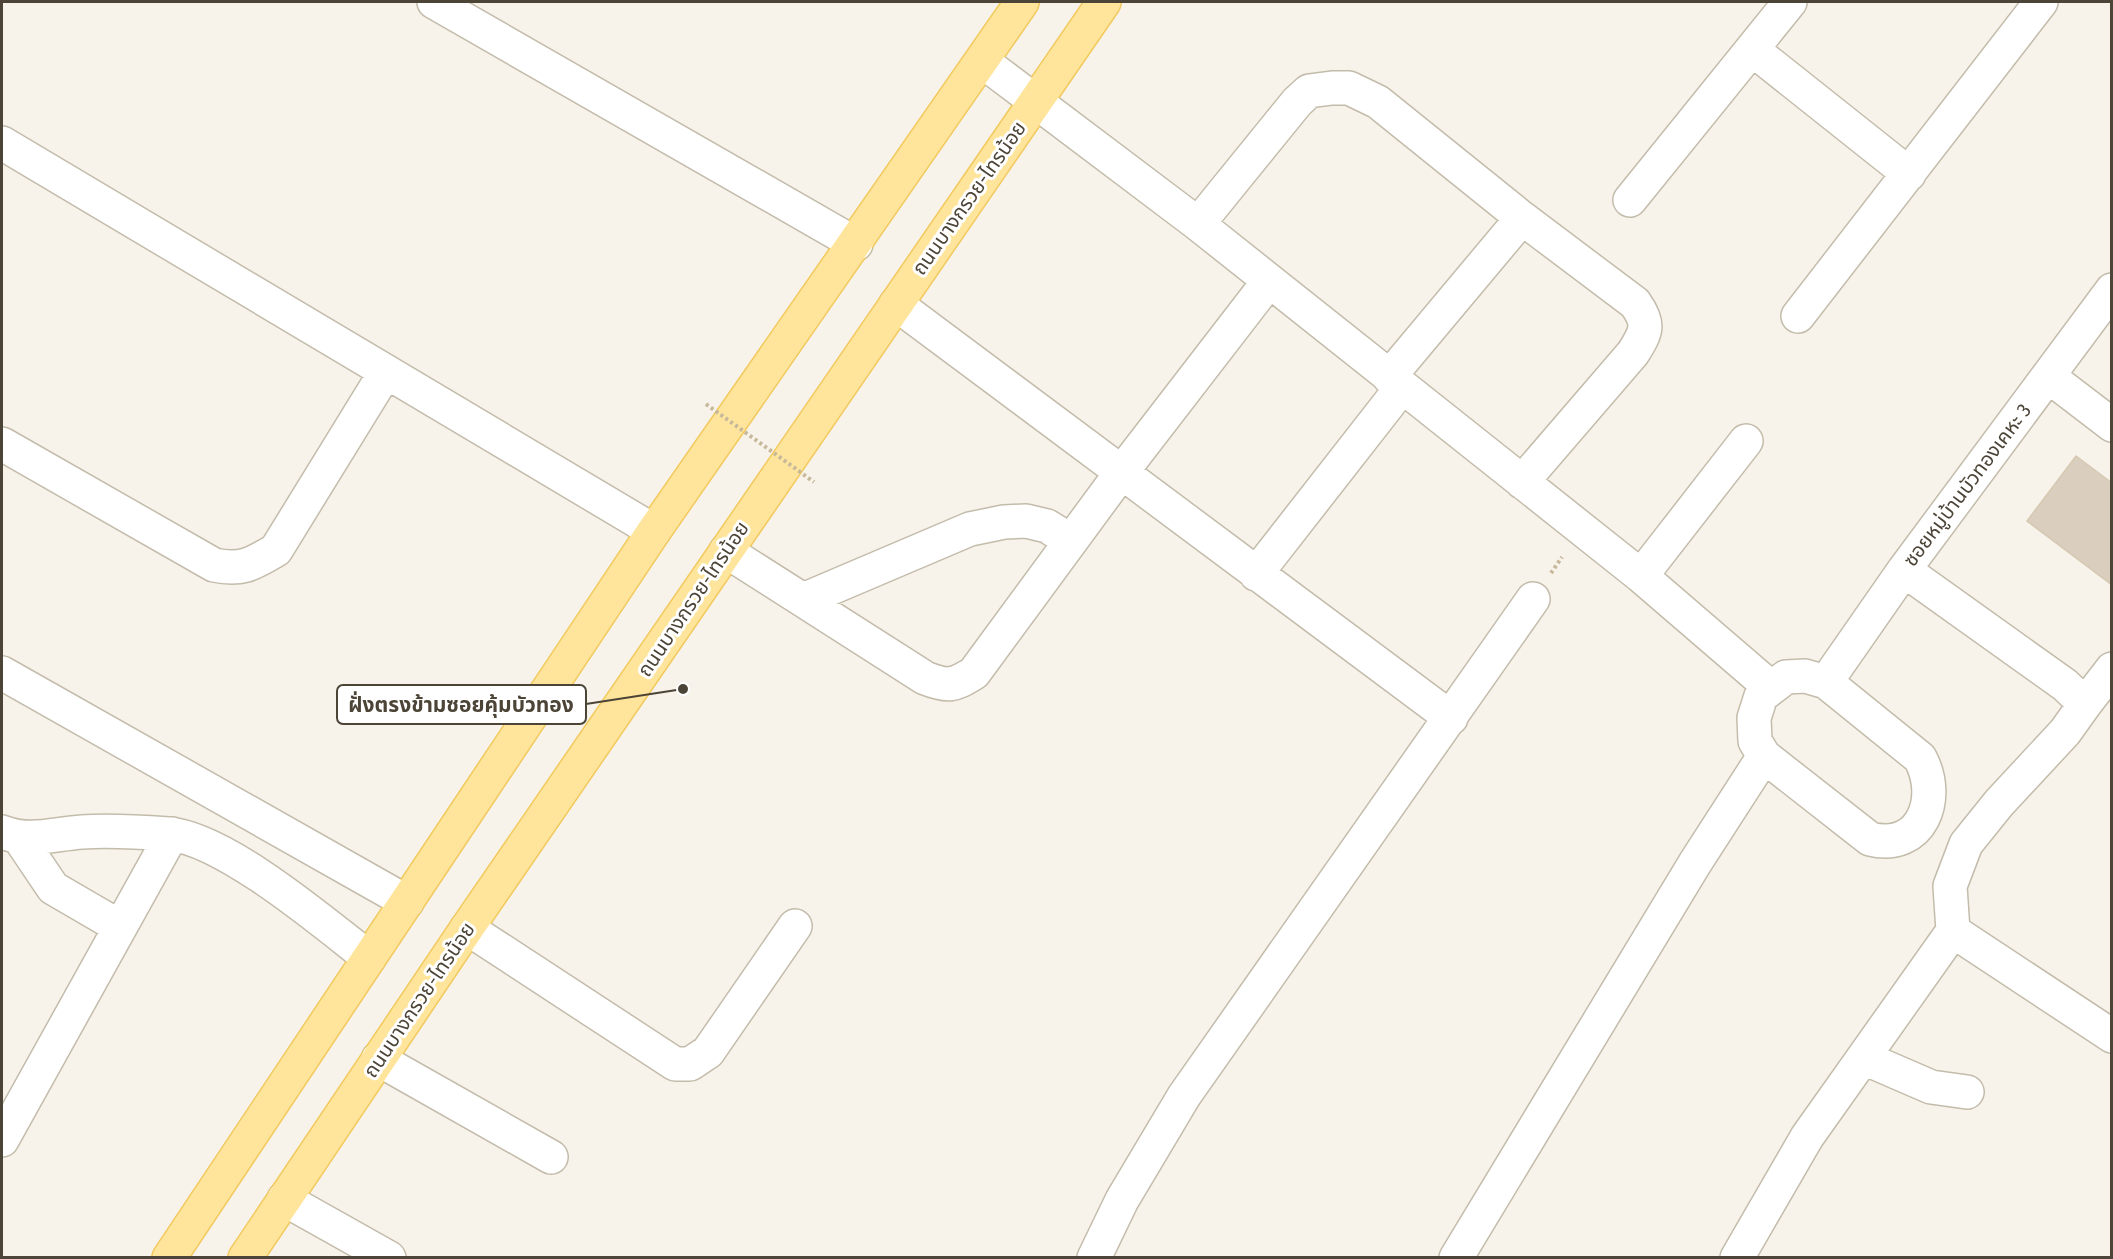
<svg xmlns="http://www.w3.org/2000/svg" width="2113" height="1259" viewBox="0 0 2113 1259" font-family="'Fira Sans Condensed','Noto Sans Thai',sans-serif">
<rect width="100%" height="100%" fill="#f7f3ea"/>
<!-- building -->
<path fill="#dacfbe" stroke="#d6c8b0" stroke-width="1.5" d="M2076,456L2112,483V585L2027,521Z"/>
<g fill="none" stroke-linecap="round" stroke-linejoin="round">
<defs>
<path id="minor" d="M434,2L856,244
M1753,50L1909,174
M982,61L1198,224L1641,576L1770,687
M2,143L654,531
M1630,200L1790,2
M1198,224L1297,102L1309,91L1332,88H1349L1378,102L1522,218L1635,303C1650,324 1647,331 1633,353L1522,482
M896,304L1451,718
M1798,316L2041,2
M2048,376L2112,425
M1389,377L1522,218
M2,444L214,565C242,571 252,564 276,550L385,373
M726,551L925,678C948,687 953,686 974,673L1121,473L1269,281
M1904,570L2065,685L2085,704L2065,732L1999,803L1966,844L1950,886L1953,931L2112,1036
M1256,574L1402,387
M1641,576L1746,441
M803,600L970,529L1004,522L1026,521L1047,526L1071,541
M2,673L407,902
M1805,676L1826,682L1920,758C1942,798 1922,852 1870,839L1764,756L1755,741L1754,718L1761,696L1786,677Z
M1826,682L1904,570L2112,290
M2085,704L2112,669
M2,832C30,843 53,834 82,832C110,830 141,832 169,834C225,839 323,922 369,958
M20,839L53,888L120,927
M467,928L675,1064H690L708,1052L795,926
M1864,1058L1931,1087L1967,1092
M378,1059L551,1157
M2,1140L172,834
M284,1199L389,1258
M1094,1258L1122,1200L1184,1096L1533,599
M1456,1258L1695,863L1764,756
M1737,1258L1807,1137L1953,931"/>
<path id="major" d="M169,1258L654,531L1022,2
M245,1258L467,928L1104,2"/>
</defs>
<!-- minor casing -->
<use href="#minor" stroke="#c4bcab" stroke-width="36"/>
<!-- major casing -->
<use href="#major" stroke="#f2c95d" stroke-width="36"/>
<!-- path -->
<path stroke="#c7b89b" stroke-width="4" stroke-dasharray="3 3" stroke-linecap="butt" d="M1551,573L1562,557"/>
<!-- minor -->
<use href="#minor" stroke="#fff" stroke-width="33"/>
<!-- major -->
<use href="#major" stroke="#ffe59b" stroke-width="33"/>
<!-- path-bridge -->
<path stroke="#c7b89b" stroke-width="4" stroke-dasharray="3 3" stroke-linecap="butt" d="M706,404L814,482"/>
</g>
<g text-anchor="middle" stroke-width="6" stroke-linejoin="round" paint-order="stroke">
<!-- street labels -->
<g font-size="20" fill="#4c4437" stroke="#fff">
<text transform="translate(969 198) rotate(-55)" y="7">ถนนบางกรวย-ไทรน้อย</text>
<text transform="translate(1967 485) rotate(-53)" y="7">ซอยหมู่บ้านบัวทองเคหะ 3</text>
<text transform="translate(693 599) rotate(-56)" y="7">ถนนบางกรวย-ไทรน้อย</text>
<text transform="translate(419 1000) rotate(-56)" y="7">ถนนบางกรวย-ไทรน้อย</text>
</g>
</g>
<!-- callouts -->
<path fill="none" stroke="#4c4437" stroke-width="2" d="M683 689L586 704"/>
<circle fill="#4c4437" stroke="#fff" stroke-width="2" cx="683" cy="689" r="6"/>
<rect fill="#fff" stroke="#4c4437" stroke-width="2" x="337" y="685" width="249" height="39" rx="6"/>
<g font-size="21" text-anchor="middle" font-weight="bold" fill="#4c4437">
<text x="461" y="712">ฝั่งตรงข้ามซอยคุ้มบัวทอง</text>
</g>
<!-- border -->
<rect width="2113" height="1259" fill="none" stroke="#4c4437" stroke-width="6"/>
</svg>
